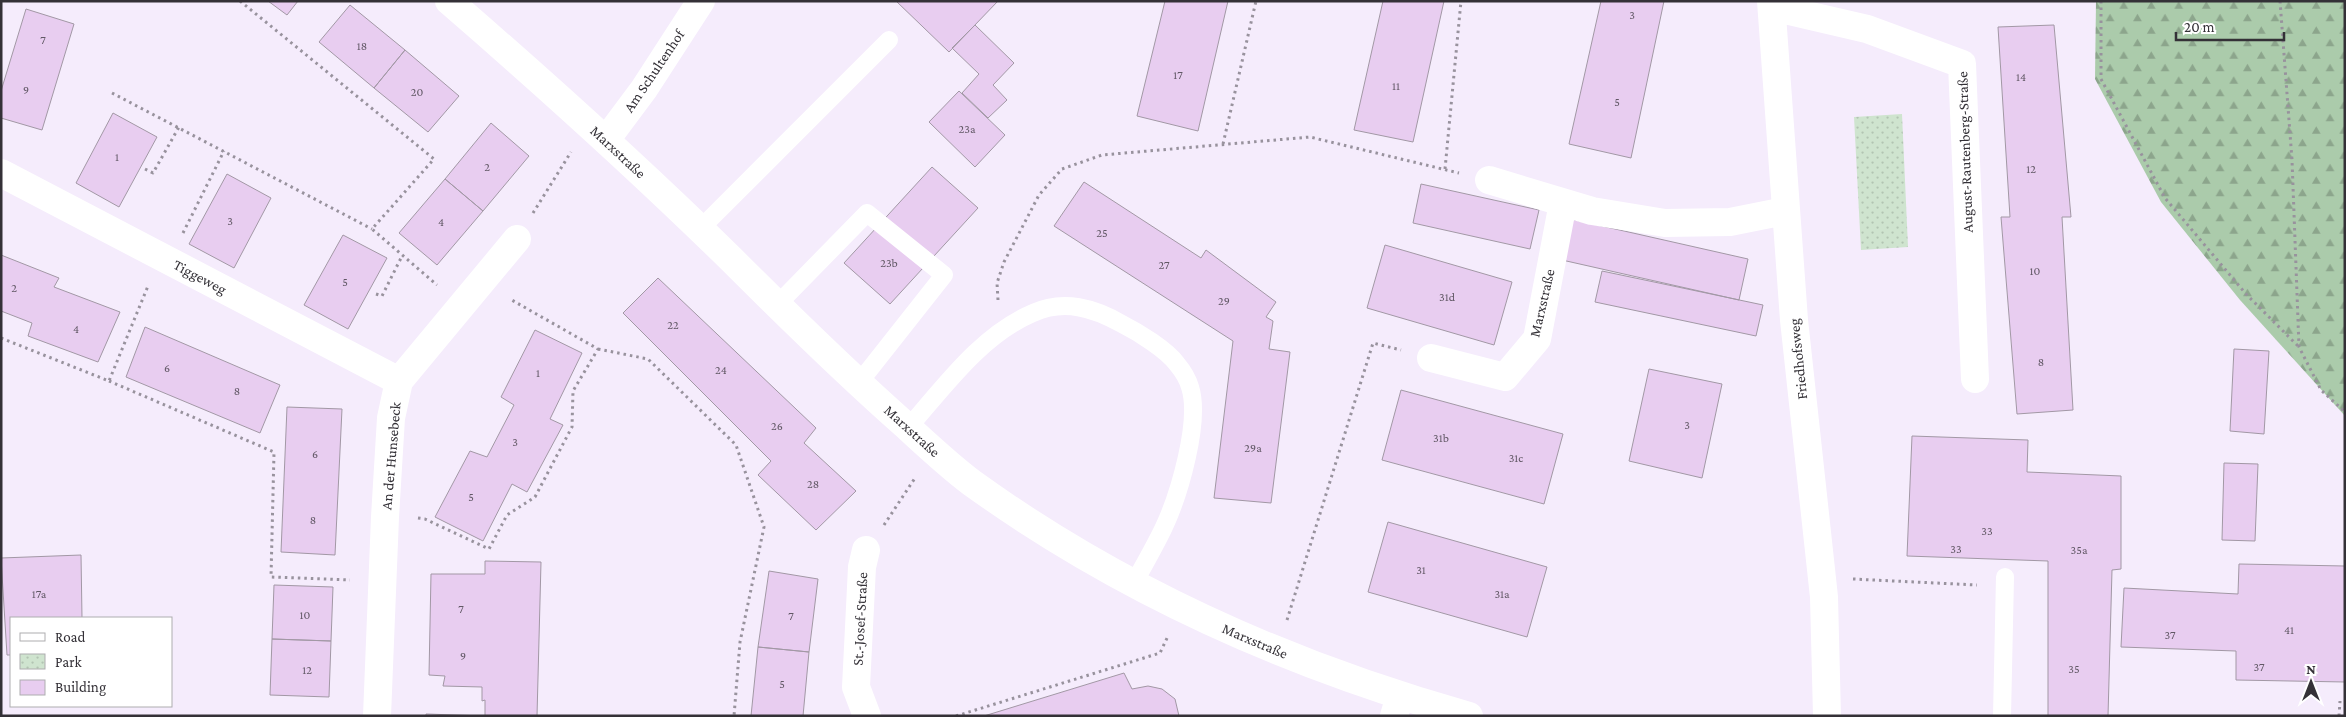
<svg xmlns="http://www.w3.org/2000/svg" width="2346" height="717" viewBox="0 0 2346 717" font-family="'Crimson Pro',serif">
<defs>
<pattern id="forest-firs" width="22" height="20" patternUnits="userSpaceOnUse" patternTransform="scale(1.25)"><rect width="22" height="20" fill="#abcbab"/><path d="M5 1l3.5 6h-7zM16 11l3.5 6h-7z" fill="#8ca58c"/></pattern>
<pattern id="park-dots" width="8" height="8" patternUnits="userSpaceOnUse" patternTransform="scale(1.25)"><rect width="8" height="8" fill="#cfe4cf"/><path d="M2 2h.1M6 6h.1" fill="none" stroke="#b2c4b2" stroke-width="1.8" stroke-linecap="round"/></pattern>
</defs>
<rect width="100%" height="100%" fill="#f5ecfc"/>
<!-- forest -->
<path fill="url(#forest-firs)" d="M2096,1H2345V416L2240,300L2161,202L2095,79Z"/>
<!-- park -->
<path fill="url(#park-dots)" d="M1902,114L1908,247L1861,250L1854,117Z"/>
<!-- building -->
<path fill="#e8cdf0" stroke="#a298a5" d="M268,1H298L287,15Z
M896,1H998L949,52Z
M1165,1H1228L1198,131L1137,116Z
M1383,1H1444L1413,142L1354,130Z
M1601,1H1664L1631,158L1569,144Z
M350,5L405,50L374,88L319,42Z
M26,9L74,24L42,130L1,118V91Z
M975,25L1014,63L993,85L1007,100L988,118L962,93L979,74L952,48Z
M2054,25L2071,217H2062L2073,410L2017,414L2001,217H2010L1998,27Z
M405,50L459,96L428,132L374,88Z
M959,91L1005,135L975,167L929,122Z
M113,113L157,137L119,207L76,183Z
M491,123L529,156L483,211L445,179Z
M932,167L978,208L890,304L844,263Z
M227,174L271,198L234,268L189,244Z
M445,179L483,211L437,265L399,233Z
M1084,182L1201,258L1206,250L1276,302L1266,317L1273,321L1269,349L1290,352L1271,503L1214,498L1233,341L1054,226Z
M1421,184L1539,210L1530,249L1413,223Z
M1571,219L1748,259L1739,300L1562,260Z
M343,235L387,258L348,329L304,305Z
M1385,245L1512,282L1494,345L1367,308Z
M1,255L59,278L54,287L120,312L98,362L28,336L32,323L1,311Z
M1602,271L1763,305L1756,336L1595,302Z
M658,278L816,428L804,443L856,491L816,530L758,475L771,461L623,313Z
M145,327L280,385L260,433L126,377Z
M535,330L582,353L550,419L563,425L527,492L512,484L483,541L435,517L470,451L487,457L514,405L501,397Z
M2234,349L2269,351L2264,434L2230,431Z
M1649,369L1722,384L1702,478L1629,461Z
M1401,390L1563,434L1544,504L1382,460Z
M287,407L342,409L335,555L281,552Z
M1912,436L2028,440L2027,472L2121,476V569L2112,570L2108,716H2048V561L1907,556Z
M2224,463L2258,464L2255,541L2222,540Z
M1388,522L1547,567L1527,637L1368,592Z
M81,555L82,618H11V655H7L1,558Z
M485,561L541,562L537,716H485V700L482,701V687L443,686L445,676L429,675L431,574H485Z
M2239,564L2345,566V682L2236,680V651L2121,647L2124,588L2238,594Z
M769,571L818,579L809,652L758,647Z
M274,585L333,587L331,641L272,639Z
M272,639L331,641L329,697L270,695Z
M758,647L809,652L803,716H751Z
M1124,673L1132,689L1148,686L1162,689L1175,699L1179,716H984Z
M426,714L485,716H490H426Z"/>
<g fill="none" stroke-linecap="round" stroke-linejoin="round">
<!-- path -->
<path stroke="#98929d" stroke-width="3" stroke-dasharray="2.5 4" stroke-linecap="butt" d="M240,1L434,159L372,229L437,285
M2101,1V79L2165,198L2246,294L2298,346
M2280,1L2292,160L2299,347L2321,390L2345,412
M112,93L372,229
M1223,144L1256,1
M145,169L153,173L179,127
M1445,169L1461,1
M533,213L571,152
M183,233L224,151
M376,294L382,296L402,256
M998,300L997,283L1004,262L1039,195L1062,169L1102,155L1310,137L1459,173
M1,338L109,381L148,286
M598,349L648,359L736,445L764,527L740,642L734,716
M109,381L274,452L271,577L350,580
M418,518L425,519L489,549L507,515L535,497L572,427L573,391L598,349L510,299
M884,525L915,478
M1853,579L1977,585
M1287,620L1373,343L1401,350
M956,716L1160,653L1168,636
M2339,716L2340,701"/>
<!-- service -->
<path stroke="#fff" stroke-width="18" d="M700,229L889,40
M777,305L867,213L944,275L858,384
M908,428C944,387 981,335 1033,313C1064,299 1094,308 1122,324C1138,332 1167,350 1177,364C1182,370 1188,380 1190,387C1201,421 1179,495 1164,527C1155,546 1144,565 1134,583
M2002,716L2005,577"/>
<!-- minor -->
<path stroke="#fff" stroke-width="28" d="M1771,1L1794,320L1824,597L1827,716
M1772,7L1867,29L1962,64L1975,379
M606,140L644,89L701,1
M1,173L399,381
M1489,180L1592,211L1665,223L1730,222L1785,211
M1431,358L1505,377L1537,339L1563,203
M866,550L862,567L856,687L867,716
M377,716L385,517L391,418L399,381L517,239
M1394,716L1400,696"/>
<!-- tertiary -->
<path stroke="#fff" stroke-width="28" d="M449,1C545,84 639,169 730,258C787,315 844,371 904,424C926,444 948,465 972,483C1122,591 1291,666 1469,716"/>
</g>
<g text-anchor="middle" stroke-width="4" stroke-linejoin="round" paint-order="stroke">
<!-- number labels -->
<g font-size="12" fill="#615865">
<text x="1632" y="19">3</text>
<text x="43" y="44">7</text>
<text x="362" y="50">18</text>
<text x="1178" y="79">17</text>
<text x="2021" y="81">14</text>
<text x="1396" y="90">11</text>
<text x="26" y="94">9</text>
<text x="417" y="96">20</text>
<text x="1617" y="106">5</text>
<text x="967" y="133">23a</text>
<text x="117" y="161">1</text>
<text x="487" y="171">2</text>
<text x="2031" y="173">12</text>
<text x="230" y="225">3</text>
<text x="441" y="226">4</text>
<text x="1102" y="237">25</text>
<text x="889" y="267">23b</text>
<text x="1164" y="269">27</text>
<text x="2035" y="275">10</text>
<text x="345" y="286">5</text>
<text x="14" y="292">2</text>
<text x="1447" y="301">31d</text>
<text x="1224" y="305">29</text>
<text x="673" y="329">22</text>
<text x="76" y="333">4</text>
<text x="2041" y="366">8</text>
<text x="167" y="372">6</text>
<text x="721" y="374">24</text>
<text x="538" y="377">1</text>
<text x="237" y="395">8</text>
<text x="1687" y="429">3</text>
<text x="777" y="430">26</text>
<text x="1441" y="442">31b</text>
<text x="515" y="446">3</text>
<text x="1253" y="452">29a</text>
<text x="315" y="458">6</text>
<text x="1516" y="462">31c</text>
<text x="813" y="488">28</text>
<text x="471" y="501">5</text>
<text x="313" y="524">8</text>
<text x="1987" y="535">33</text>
<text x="1956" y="553">33</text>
<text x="2079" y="554">35a</text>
<text x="1421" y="574">31</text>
<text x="39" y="598">17a</text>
<text x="1502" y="598">31a</text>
<text x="461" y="613">7</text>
<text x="305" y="619">10</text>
<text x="791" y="620">7</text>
<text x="2289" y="634">41</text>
<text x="2170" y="639">37</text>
<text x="463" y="660">9</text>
<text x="2259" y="671">37</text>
<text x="2074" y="673">35</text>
<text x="307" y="674">12</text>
<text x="782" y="688">5</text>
</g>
<!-- street labels -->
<g font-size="15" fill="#343137" stroke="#fff">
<text transform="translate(654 71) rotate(-56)" y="5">Am Schultenhof</text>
<text transform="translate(618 152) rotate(43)" y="5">Marxstraße</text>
<text transform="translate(1965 152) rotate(-92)" y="5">August-Rautenberg-Straße</text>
<text transform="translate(200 277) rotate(28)" y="5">Tiggeweg</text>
<text transform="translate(1542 303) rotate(-77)" y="5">Marxstraße</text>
<text transform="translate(1798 359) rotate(-96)" y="5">Friedhofsweg</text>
<text transform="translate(912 431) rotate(42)" y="5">Marxstraße</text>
<text transform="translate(391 456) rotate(-85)" y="5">An der Hunsebeck</text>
<text transform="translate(860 619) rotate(-87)" y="5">St.-Josef-Straße</text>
<text transform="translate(1255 641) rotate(23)" y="5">Marxstraße</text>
</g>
</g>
<!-- border -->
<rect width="2346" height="717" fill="none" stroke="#343137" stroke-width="5"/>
<!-- legend -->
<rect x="10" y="617" width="162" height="90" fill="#ffffff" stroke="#aeadaf"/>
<rect x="20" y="633" width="25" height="8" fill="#ffffff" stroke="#aeadaf"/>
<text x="55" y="642" font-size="15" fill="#343137">Road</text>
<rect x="20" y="654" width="25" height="15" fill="url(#park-dots)" stroke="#aeadaf"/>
<text x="55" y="667" font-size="15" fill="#343137">Park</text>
<rect x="20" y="680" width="25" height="15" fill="#e8cdf0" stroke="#aeadaf"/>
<text x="55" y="692" font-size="15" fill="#343137">Building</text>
<!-- north arrow -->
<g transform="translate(2311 682)" stroke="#ffffff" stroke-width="4" paint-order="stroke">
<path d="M0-4L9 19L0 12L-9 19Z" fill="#343137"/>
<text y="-8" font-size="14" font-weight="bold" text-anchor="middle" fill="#343137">N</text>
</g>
<!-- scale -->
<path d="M2176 32v8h108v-8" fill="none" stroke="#343137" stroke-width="2.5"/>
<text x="2184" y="32" font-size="15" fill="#343137" stroke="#ffffff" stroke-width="4" paint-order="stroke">20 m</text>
</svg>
